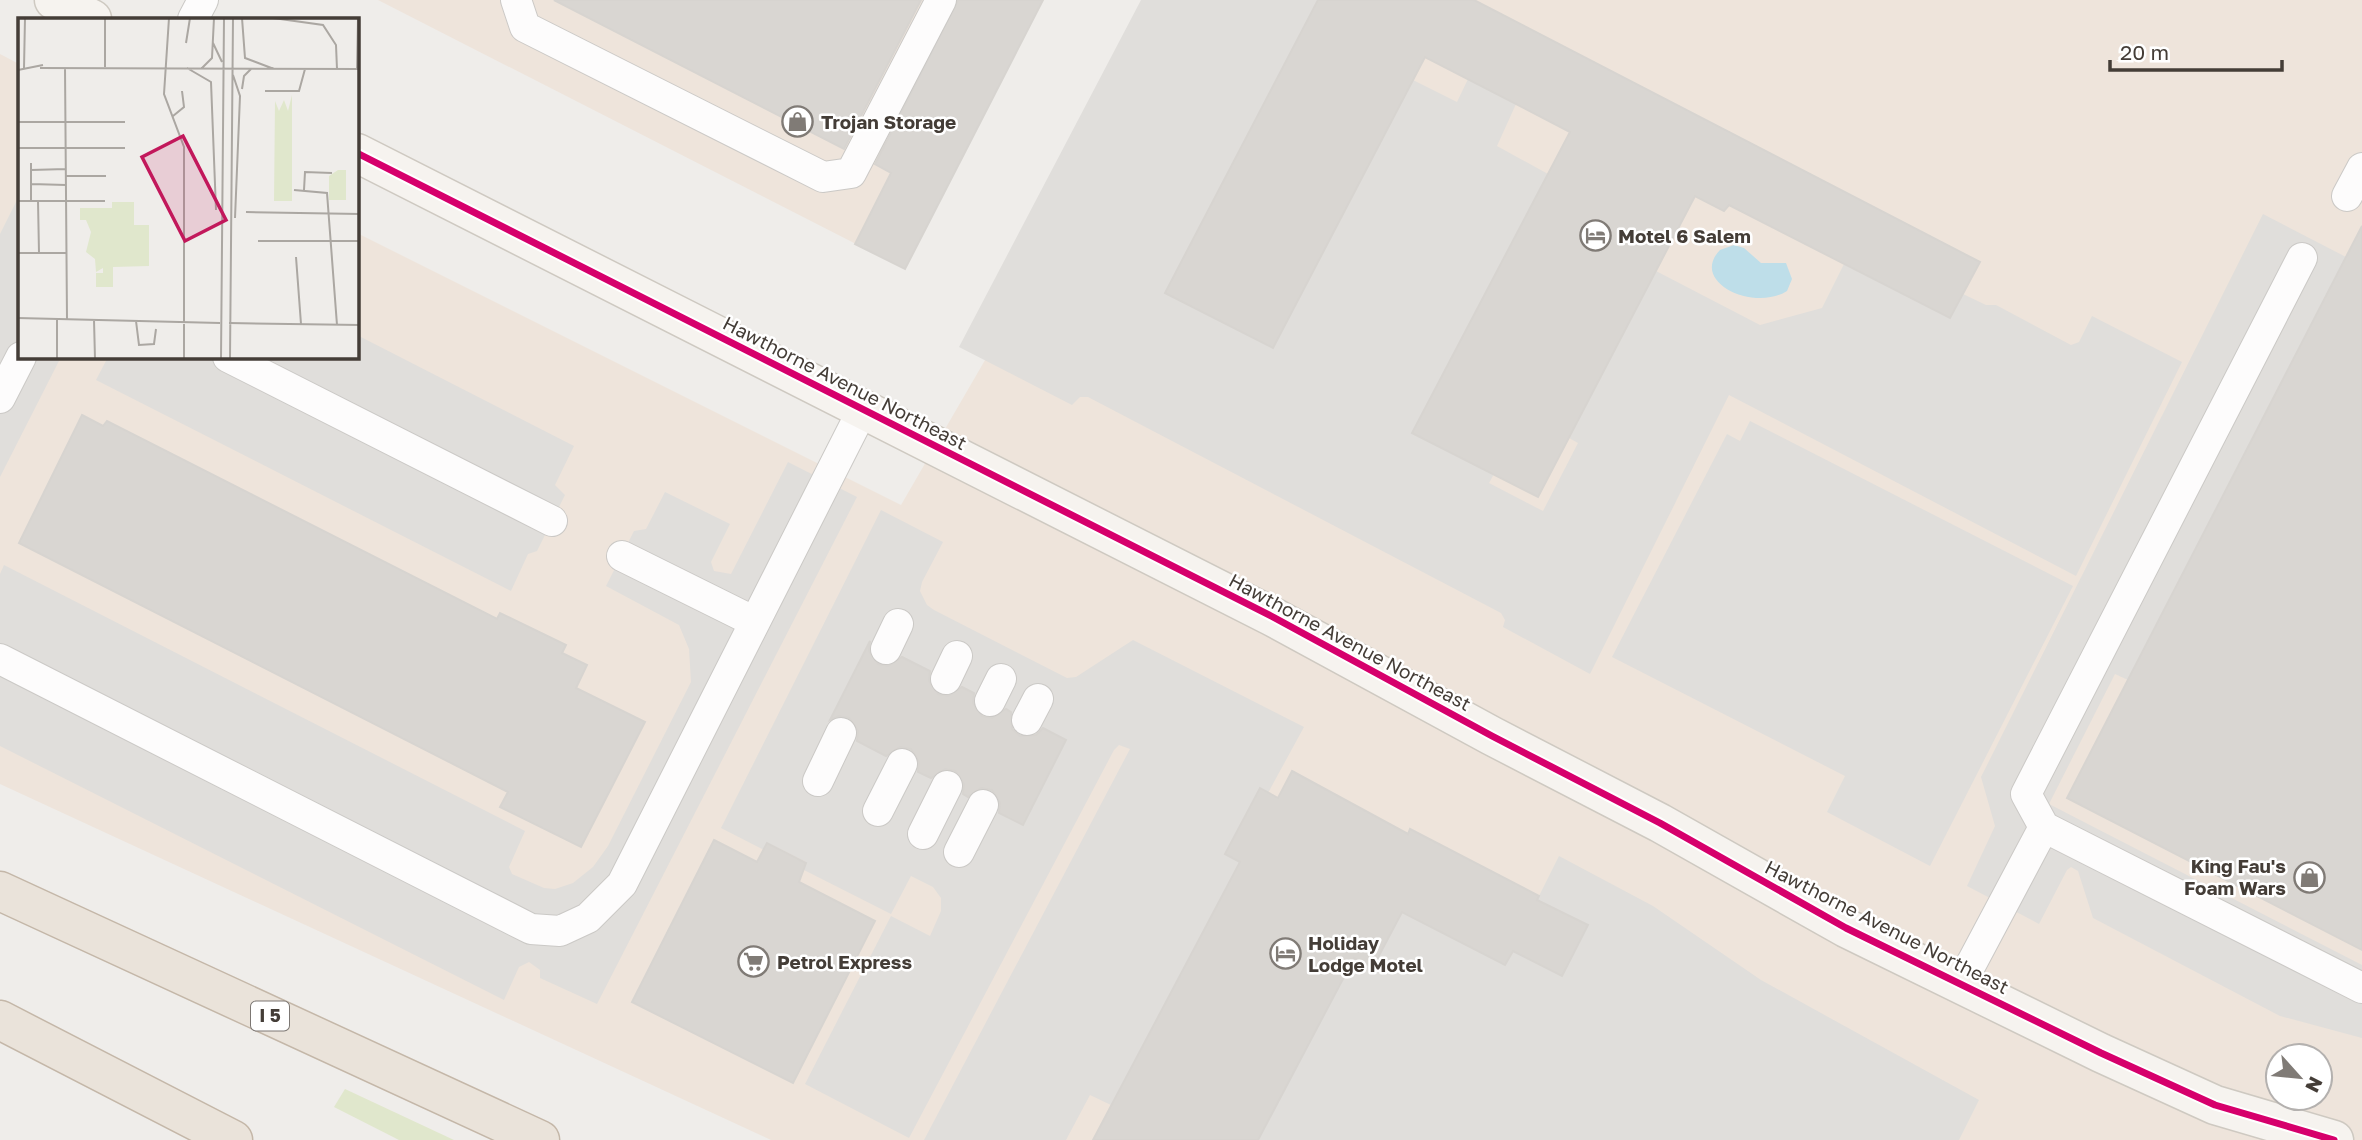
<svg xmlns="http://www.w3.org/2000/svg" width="2362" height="1140" viewBox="0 0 2362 1140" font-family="'Golos Text',sans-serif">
<rect width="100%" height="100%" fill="#efedea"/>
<!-- commercial -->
<path fill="#eee4db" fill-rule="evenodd" d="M378,0H1043L905,269Z
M1194,0H2362V1140H771L0,784V54L19,64V357H357V233L901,505ZM2278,1056H2320V1098H2278Z"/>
<!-- green -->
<path fill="#e0e7cc" d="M345,1089L454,1140H399L334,1107Z"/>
<!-- parking -->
<path fill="#e0dedb" d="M1141,0H1319L1165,293L1273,348L1413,80L1457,102L1468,79L1516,104L1497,146L1548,174L1494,474L1489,483L1543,511L1578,443L1569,438L1656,271L1760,325L1822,308L1844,264L1950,318L1963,294L1986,305H1996L2071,345L2079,342L2092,316L2182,362L2076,576L1729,395L1590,674L1503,627L1505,620L1501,613L1088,397H1080L1072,405L959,347Z
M19,196V357H61L0,477V234Z
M2263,214L2346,257L2128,680L2115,674L2049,804L2362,965V1038L2280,1016L2093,918L2078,871L2071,867L2067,870L2039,924L1967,886L1995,826L1981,777Z
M357,335L574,446L555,485L565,495L537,551L528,554L511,591L96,380L108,357H357Z
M1750,421L2073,586L1930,866L1827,812L1845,776L1612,657L1727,434L1740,441Z
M788,462L857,497L597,1004L540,978V970L529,962L519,967L504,1000L0,746V574L4,565L525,831L509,867L512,874L544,888L555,889L573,883L593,867L608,846L691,682L689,649L679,625L606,586L634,531L646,529L665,492L730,524L711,562L714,571L731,574Z
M881,510L943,542L922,582L920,591L927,605L934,610L1067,678L1076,677L1133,640L1304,727L1268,793L1225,854L1240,862L1111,1105L1090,1095L1066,1140H924L1130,749L1119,745L1114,750L909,1138L805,1084L891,916L930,936L941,911V898L933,887L911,876L891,914L804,870L806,862L768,843L764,850L721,828Z
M1559,856L1653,906L1761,980L1979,1100L1959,1140H1258L1354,958L1373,967L1402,912L1505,965L1513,951L1562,976L1587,925L1537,900Z"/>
<!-- water -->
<path fill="#bedee9" d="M1734,245L1744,248L1761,263H1786L1792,279L1787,291C1754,312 1689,282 1720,250Z"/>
<!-- building -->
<path fill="#d9d6d2" stroke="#d7d4d0" stroke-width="2" d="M554,0H921L844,149Z
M958,0H1043L905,269L855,244L891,173L875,164Z
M1318,0H1474L1980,262L1950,318L1729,205L1724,211L1695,196L1538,497L1412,433L1570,132L1425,57L1273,348L1165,293Z
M2362,226V950L2067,798Z
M82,415L103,426L107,421L497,619L500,613L566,645L562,653L587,665L576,688L645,722L581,847L500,807L508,792L19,543Z
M870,641L869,651L878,664L888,666L902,657L930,671L929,681L938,694L948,696L962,687L974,693L973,703L982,716L992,718L1006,709L1011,712L1012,729L1020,736L1036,735L1043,728L1066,740L1023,825L999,813L1000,803L992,790L981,788L968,797L963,794L964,784L955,771L945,769L931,778L918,772L919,762L911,749L900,747L886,756L857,741L858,731L849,718L839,716L830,720Z
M1292,771L1408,834L1410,829L1539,896L1537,900L1588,925L1562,976L1513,951L1505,965L1402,912L1373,967L1354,958L1258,1140H1093L1240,862L1225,854L1260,788L1278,798Z
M714,840L757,862L767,843L806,863L799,882L875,921L793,1083L632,1002Z"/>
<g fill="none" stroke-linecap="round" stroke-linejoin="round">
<defs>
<path id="lane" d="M516,0L525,27L823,177L851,173L941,0
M193,19L203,0
M2347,196L2362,168
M228,357L552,521
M0,398L21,357
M622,556L755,622
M886,649L898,624
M0,659L531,929L560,931L588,918L622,884L863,409
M946,679L957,656
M990,701L1001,679
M1027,720L1038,699
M818,781L841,733
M878,811L902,764
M2044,827L2026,794L2302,258
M923,834L947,786
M959,852L983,805
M1960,985L2044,827L2362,988"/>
<path id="secondary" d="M54,0L92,19
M357,153L1273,617L1492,736L1660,823L1846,928L2101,1053L2215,1105L2334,1140"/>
<path id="highway" d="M0,891L540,1140
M0,1020L233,1140"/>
</defs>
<!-- lane casing -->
<use href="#lane" stroke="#cbc9c6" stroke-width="32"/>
<!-- secondary casing -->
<use href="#secondary" stroke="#cec9c1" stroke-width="41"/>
<!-- highway casing -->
<use href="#highway" stroke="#c4b7a8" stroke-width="41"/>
<!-- lane -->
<use href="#lane" stroke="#fdfcfc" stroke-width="30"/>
<!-- secondary -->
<use href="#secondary" stroke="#f6f3ef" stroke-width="38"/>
<!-- highway -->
<use href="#highway" stroke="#eae3da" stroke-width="38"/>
<defs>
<path id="cycleway" d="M357,153L1273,617L1492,736L1660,823L1846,928L2101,1053L2215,1105L2334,1140"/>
</defs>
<!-- cycleway casing -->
<use href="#cycleway" stroke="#fff" stroke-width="11"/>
<!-- cycleway -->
<use href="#cycleway" stroke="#d6006c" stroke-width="7"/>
</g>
<!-- icons -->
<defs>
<symbol id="shop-ring" viewBox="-11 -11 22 22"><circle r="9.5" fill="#fff" stroke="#807b76" stroke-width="1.5"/><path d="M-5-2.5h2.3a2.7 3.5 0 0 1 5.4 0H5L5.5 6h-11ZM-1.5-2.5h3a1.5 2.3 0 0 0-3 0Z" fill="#807b76"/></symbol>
<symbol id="hotel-ring" viewBox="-11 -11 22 22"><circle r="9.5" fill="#fff" stroke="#807b76" stroke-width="1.5"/><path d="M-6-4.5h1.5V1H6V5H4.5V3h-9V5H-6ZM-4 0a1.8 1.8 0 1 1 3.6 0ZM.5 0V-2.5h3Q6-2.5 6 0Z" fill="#807b76"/></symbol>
<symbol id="supermarket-ring" viewBox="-11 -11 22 22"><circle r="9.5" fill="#fff" stroke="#807b76" stroke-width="1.5"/><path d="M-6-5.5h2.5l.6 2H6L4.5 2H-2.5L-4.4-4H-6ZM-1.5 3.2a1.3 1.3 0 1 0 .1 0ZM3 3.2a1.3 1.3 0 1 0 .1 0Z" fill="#807b76"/></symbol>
</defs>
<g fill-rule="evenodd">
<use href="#shop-ring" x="780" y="104" width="35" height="35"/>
<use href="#hotel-ring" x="1578" y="218" width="35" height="35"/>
<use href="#shop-ring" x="2292" y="860" width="35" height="35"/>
<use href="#hotel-ring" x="1268" y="936" width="35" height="35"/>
<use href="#supermarket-ring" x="736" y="944" width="35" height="35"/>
</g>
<g text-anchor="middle" stroke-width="5" stroke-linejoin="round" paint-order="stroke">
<!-- shield labels -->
<rect fill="#fff" stroke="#7c7773" stroke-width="2" x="251" y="1001.5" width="38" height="29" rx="5"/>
<g font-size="18" font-weight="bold" fill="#443d37">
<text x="270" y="1022">I 5</text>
</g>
<!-- poi labels -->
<g font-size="19" font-weight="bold" fill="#443d37" stroke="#fff" text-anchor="start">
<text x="821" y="129">Trojan Storage</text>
<text x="1618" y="243">Motel 6 Salem</text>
<text x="2286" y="873" text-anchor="end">King Fau's<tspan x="2286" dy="22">Foam Wars</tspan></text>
<text x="1308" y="950">Holiday<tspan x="1308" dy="22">Lodge Motel</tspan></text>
<text x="777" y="969">Petrol Express</text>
</g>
<!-- street labels -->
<g font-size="19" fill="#443d37" stroke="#fff">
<text transform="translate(845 383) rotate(27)" y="7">Hawthorne Avenue Northeast</text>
<text transform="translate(1350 642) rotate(28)" y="7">Hawthorne Avenue Northeast</text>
<text transform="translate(1887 927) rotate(27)" y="7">Hawthorne Avenue Northeast</text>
</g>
</g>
<!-- overview -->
<g transform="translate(18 18)">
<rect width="341" height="341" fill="#efedea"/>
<path d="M274,77V183H256L257,83L261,93L266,82L270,93ZM320,152H328V182H311V158ZM94,184H116V207H131V248L95,249V269H78V255H85V250L78,254L77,241L68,234L73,214L68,202H62V190H94Z" fill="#e0e7cc"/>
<path fill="none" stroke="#aba7a2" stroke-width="2" d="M151,0L146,76L166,129V341M224,0L227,40L256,51M255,0L305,7L318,27L319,51M168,25L172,0M195,25L204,44M87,49V0M6,50L7,0M22,50L342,51M47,50L49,301M169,50L193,64L198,192M183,51L194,40L196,0M339,51L340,0M0,52L25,47M215,57L222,78L217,200M224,71L226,58L233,51M247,73H281L287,51M155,98L166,89L164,73M0,104H107M0,130H107M13,145V183M13,152L48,151M48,158H88M13,166L48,167M276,172L309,175L319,307M286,172L287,154L314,155M0,183H87M20,183L21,235M228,194L342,196M240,223H342M0,235H49M278,239L283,306M0,300L202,305M39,301V341M76,302L77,341M118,303L121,327L136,326L138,311M211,305L342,307M203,341L206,0M212,341L215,0"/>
<path fill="#c2185b" fill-opacity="0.15" stroke="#c2185b" stroke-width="3.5" d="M165,118L208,202L167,223L124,139Z"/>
<rect width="341" height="341" fill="none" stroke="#443d37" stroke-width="3.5"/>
</g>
<!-- north arrow -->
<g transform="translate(2299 1077) rotate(117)"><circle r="33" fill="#ffffff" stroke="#b4b1af" stroke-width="2"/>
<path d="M0-5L12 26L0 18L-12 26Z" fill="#807b76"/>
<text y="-10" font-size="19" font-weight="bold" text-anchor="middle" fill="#443d37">N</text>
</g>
<!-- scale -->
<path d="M2110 60v10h172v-10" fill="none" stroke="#443d37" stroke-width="3.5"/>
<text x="2120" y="60" font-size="21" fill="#443d37" stroke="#ffffff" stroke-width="5" paint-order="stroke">20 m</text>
</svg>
